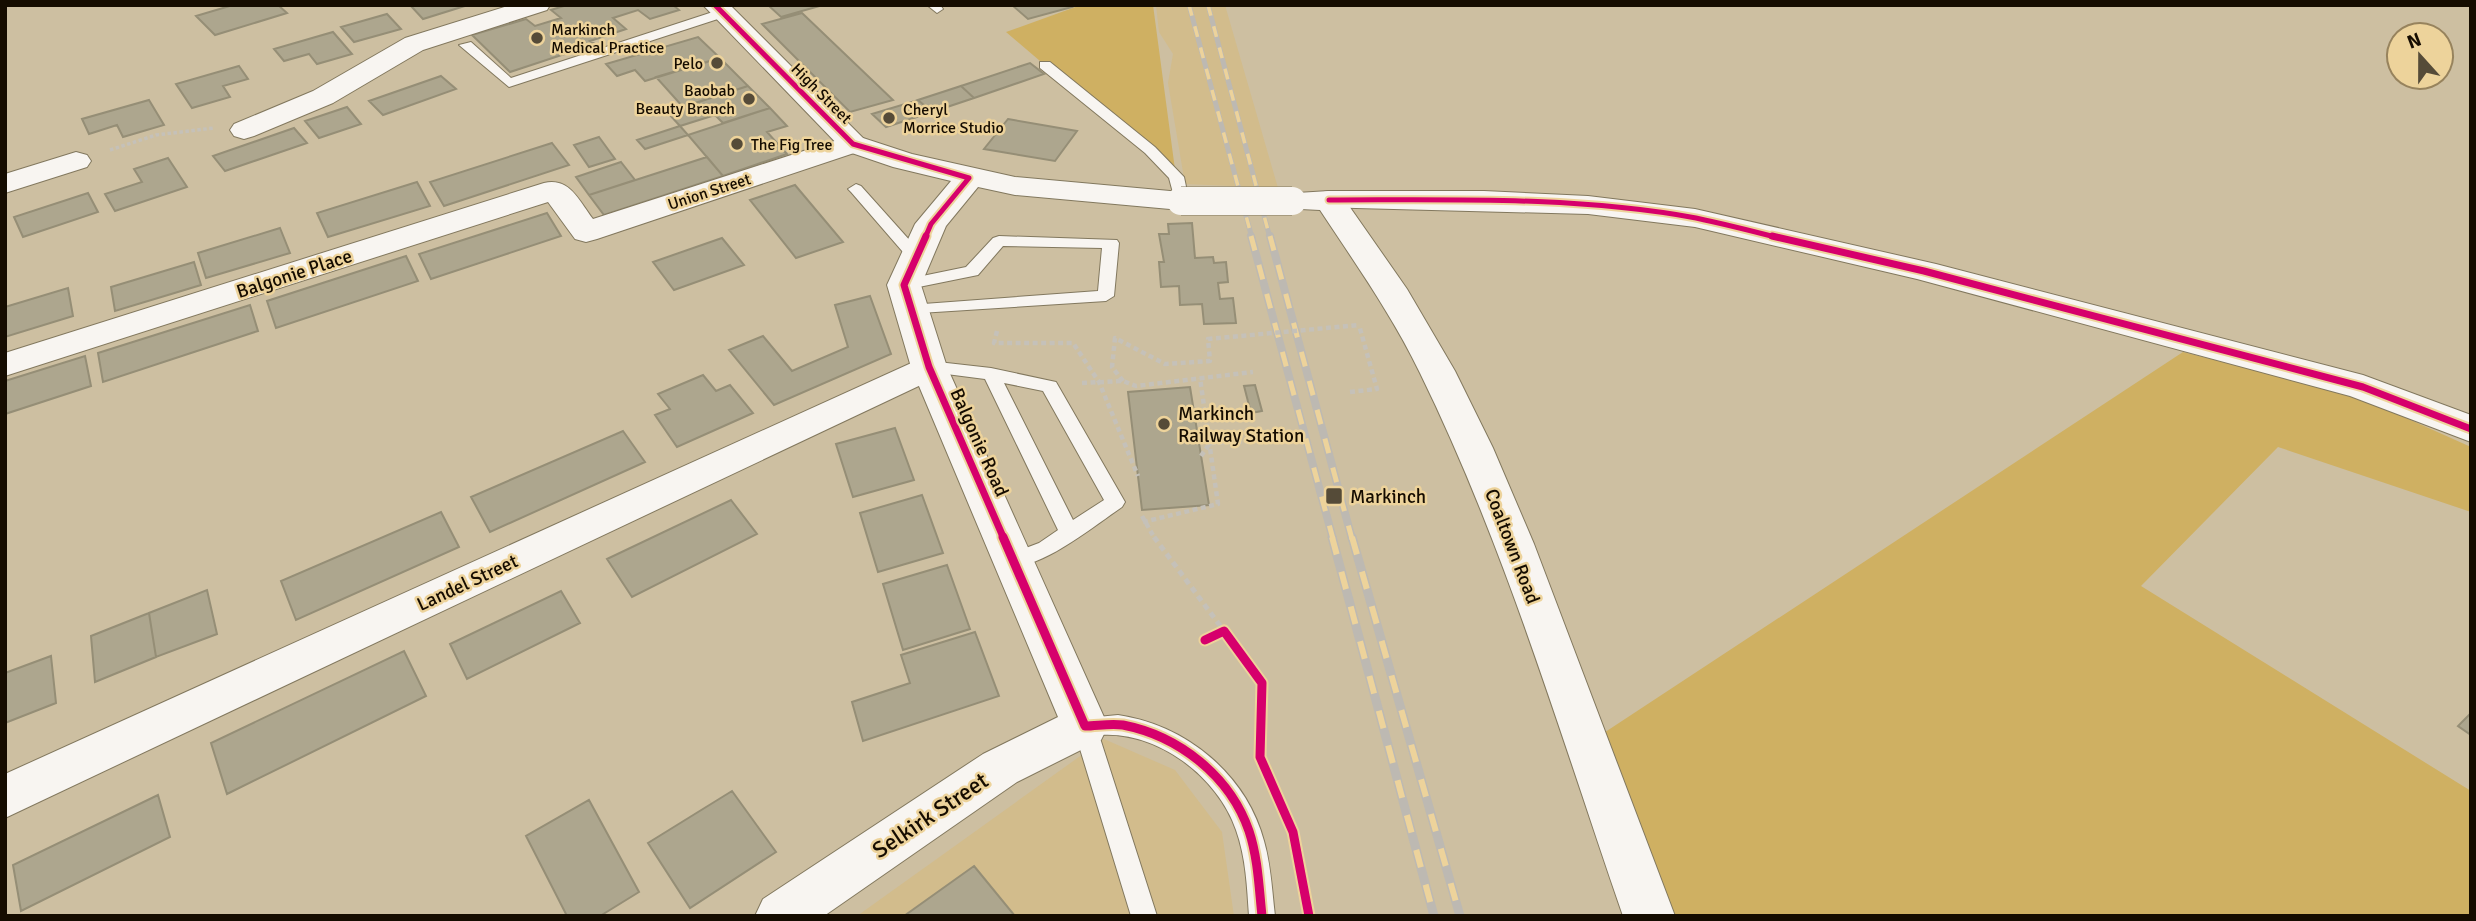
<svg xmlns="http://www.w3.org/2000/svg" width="2476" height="921" viewBox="0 0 2476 921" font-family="Signika,sans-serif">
<rect width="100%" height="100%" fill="#cdbfa1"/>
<!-- built -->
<path fill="#d2bc8c" d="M1156,5H1225L1278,188L1185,184L1168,83L1173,54L1159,32Z
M1104,739L1175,770L1222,832L1234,916H857Z"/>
<!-- green -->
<path fill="#cfb062" d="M1081,5H1153L1176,177L1006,32Z
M2183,352L2357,396L2471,447V512L2278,447L2141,586L2471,791V916H1649L1587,744Z"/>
<!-- building -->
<path fill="#ada68e" stroke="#958e76" stroke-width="2" d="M233,5H278L287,13L215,35L196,16Z
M410,5H468L423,19Z
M567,5H673L679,10L650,19L638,10L613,18L626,29L590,41L595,44L510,72L472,35L526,19L535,26L561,18L551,10Z
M768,5H823L781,17Z
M1012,5H1070L1072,7L1028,19Z
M802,13L893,100L850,112L762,24Z
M387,14L401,29L354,42L341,27Z
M333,32L352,54L317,64L309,54L284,61L274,49Z
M698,37L720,58L645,81L635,70L617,76L606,64Z
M720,58L748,86L683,107L656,77Z
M1030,63L1044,74L974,98L961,86Z
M239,66L248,79L223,86L230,97L192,108L176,84Z
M441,76L456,89L383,115L369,101Z
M748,86L770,108L723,123L715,115L680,126L667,112Z
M961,86L974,98L932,112L918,100Z
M149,100L164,125L123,137L117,125L89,134L82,119Z
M918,100L932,112L886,127L872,114Z
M347,107L361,124L319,138L305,121Z
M770,108L787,126L767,132L787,154L723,176L688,135Z
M1008,119L1077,131L1055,161L984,149Z
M680,126L688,135L645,149L637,140Z
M294,128L307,143L225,171L213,156Z
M599,137L615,159L589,167L574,145Z
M552,143L569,165L444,206L430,182Z
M707,157L723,176L604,215L589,195Z
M168,158L187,187L115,211L105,194L142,182L134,169Z
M621,162L635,180L589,195L576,177Z
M417,182L430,206L328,237L317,213Z
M795,185L843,242L796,258L750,200Z
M88,193L98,212L23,237L14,217Z
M547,213L561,236L431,279L419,254Z
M1192,223L1195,258L1213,257L1214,263L1226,262L1228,282L1218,283L1220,299L1233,298L1236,323L1204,324L1202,304L1180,305L1179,286L1161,287L1159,262H1164L1159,234H1169L1168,224Z
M280,228L290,253L206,278L198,253Z
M722,238L744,265L674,290L653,262Z
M406,256L418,281L276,328L267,301Z
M194,262L201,285L115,311L111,287Z
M68,288L73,316L5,337V307Z
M870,296L891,354L774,405L729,350L763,336L792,371L848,347L835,305Z
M250,305L258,331L103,382L98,353Z
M85,356L91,386L5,414V381Z
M703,375L716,391L730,385L753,413L677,447L655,415L670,409L658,394Z
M1255,385L1262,411L1251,413L1244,386Z
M1190,387L1209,505L1142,510L1128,392Z
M895,428L914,480L853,497L836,444Z
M623,431L645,462L490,532L471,497Z
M922,495L943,553L878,572L860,513Z
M731,500L757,534L632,597L607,559Z
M441,512L459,547L296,620L281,581Z
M947,565L970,629L903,650L883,584Z
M207,590L217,634L156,657L149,613Z
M561,591L580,623L467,679L450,644Z
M149,613L156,657L95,682L91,636Z
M975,632L999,696L863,741L852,702L910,683L901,655Z
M404,651L426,696L227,794L211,743Z
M51,656L56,703L5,723V673Z
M2471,713V735L2458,726Z
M732,791L776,852L690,908L648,843Z
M158,795L170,837L21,911L13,865Z
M589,800L639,892L600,916H567L526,836Z
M974,866L1015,916H904Z"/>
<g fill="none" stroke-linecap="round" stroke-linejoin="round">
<defs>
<path id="lane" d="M927,5H940L943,9L937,13Z
M722,9L728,13L727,16L509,87L459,45L471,42L511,78Z
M1040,62H1050L1155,147L1184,177L1189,201L1186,204H1176L1169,178L1145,153L1040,68Z
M856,184L861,186L921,253V259H909L851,192L848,189Z
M999,236L1117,240L1119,243L1114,296L1106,301L904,314L901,310L904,306L910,305L1098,291L1102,248L1003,246L978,275L904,290L896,285L898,281L966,267L993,238Z
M929,361L991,368L1056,382L1125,502L1122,507C1098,523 1036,574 1007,565L1004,560L1007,555L1039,543L1058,530L985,379L923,371L920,367L923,363ZM1004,383L1043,391L1104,500L1073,520Z
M1118,715C1186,725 1246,774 1264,841C1271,865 1272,891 1275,916H1249C1247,887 1246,858 1236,830C1218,777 1157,730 1099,735L1157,916H1131L1073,726L1077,719Z"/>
<path id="street" d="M511,5H550L547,10L423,50L333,103L254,136L244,139L234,136L230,130L234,124L313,91L405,38Z
M853,135L863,138L868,144L863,150L597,239L586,242L575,239L548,202L5,376V353L544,183C570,177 579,201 593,219Z
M76,152L87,155L91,161L87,167L5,193V174Z
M1329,191H1484L1588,196L1695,209L1936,264L2363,375L2471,415V442L2350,396L1917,279L1695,227L1588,214L1318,207L1314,200L1318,193Z
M929,355L942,359L947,367L942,375L5,818V774Z"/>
<path id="secondary" d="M703,5H730L863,138L912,154L1015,177L1181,192L1192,194L1196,201L1192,208L1181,210L1015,195L978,187L946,226L921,285L947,367L1108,726L1101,740L1017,782L824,916H755L763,899L983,754L1058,717L911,367L887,285L915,224L951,181L893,167L843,150Z
M1329,191L1340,193L1407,289L1455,371L1493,448L1534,544L1675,916H1623C1560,734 1505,546 1420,373C1392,315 1355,263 1320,210L1281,208L1277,201L1281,194Z"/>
</defs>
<!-- lane casing -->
<use href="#lane" stroke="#82785e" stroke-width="2"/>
<!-- street casing -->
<use href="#street" stroke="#82785e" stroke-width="2"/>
<!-- secondary casing -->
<use href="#secondary" stroke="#82785e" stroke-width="2"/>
<!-- path-far2 -->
<path stroke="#c5c1b9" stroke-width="3.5" stroke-dasharray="3.5 2.5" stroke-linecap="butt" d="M110,150L156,135L214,128"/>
<!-- path-far1 -->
<path stroke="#c5c1b9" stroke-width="4.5" stroke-dasharray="5 3.5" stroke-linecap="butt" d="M997,331L994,343H1073L1099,382L1138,476
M1082,383L1123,381L1136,386L1253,372
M1350,392L1377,389L1359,325
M1201,456L1210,443L1269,440
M1142,516L1155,539
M1143,522L1218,504L1200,378"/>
<!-- path -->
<path stroke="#c5c1b9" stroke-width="5" stroke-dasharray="6 4.5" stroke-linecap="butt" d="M1154,537L1224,631"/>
<!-- lane -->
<use href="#lane" fill="#f8f5f1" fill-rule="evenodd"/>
<!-- street -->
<use href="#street" fill="#f8f5f1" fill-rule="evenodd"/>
<!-- secondary -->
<use href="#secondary" fill="#f8f5f1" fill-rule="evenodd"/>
<defs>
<path id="rail-far2" d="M1189,5L1252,238
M1208,5L1270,238"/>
<path id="rail-far1" d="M1251,236L1333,539
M1270,236L1352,539"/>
<path id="rail" d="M1332,537L1434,916
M1352,537L1460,916"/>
</defs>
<!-- rail-far2 casing -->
<use href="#rail-far2" stroke="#bdb9b2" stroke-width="5"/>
<!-- rail-far1 casing -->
<use href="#rail-far1" stroke="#bdb9b2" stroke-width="8"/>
<!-- rail casing -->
<use href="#rail" stroke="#bdb9b2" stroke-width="9"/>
<!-- rail-far2 -->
<use href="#rail-far2" stroke="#edd39b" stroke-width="3.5" stroke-dasharray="11" stroke-linecap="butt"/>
<!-- rail-far1 -->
<use href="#rail-far1" stroke="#edd39b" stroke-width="5" stroke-dasharray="15" stroke-linecap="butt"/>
<!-- rail -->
<use href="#rail" stroke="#edd39b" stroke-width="6" stroke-dasharray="18" stroke-linecap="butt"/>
<defs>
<path id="secondary-bridge" d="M1181,201H1292"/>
</defs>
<!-- secondary-bridge casing -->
<use href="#secondary-bridge" stroke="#82785e" stroke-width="29" stroke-linecap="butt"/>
<!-- path-bridge -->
<path stroke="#c5c1b9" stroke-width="4.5" stroke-dasharray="5 3.5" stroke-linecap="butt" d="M1123,381L1112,367L1115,338L1165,364L1210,361L1208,339L1359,325"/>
<!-- secondary-bridge -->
<use href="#secondary-bridge" stroke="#f8f5f1" stroke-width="28"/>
<defs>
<path id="cycleway-far2" d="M715,5L853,144L969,178L931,224L925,238
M1329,200C1451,200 1576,196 1696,218C1724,224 1752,231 1779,238"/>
<path id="cycleway-far1" d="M926,236L904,285L929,367L1004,539
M1772,236L1924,271L2363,387L2471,429"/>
<path id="cycleway" d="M1003,537L1085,726C1097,726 1110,723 1123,725C1179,736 1230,776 1249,831C1258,858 1259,888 1262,916
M1205,640L1224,631L1262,683L1260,757L1293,832L1309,916"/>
</defs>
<!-- cycleway-far2 casing -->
<use href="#cycleway-far2" stroke="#edd39b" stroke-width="9"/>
<!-- cycleway-far1 casing -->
<use href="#cycleway-far1" stroke="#edd39b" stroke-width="11"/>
<!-- cycleway casing -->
<use href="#cycleway" stroke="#edd39b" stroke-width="13"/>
<!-- cycleway-far2 -->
<use href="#cycleway-far2" stroke="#d6006c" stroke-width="5"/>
<!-- cycleway-far1 -->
<use href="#cycleway-far1" stroke="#d6006c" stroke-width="7"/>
<!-- cycleway -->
<use href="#cycleway" stroke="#d6006c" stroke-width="9"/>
</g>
<!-- markers -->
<g fill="#554b38" stroke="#edd39b" stroke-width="2.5">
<circle cx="537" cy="38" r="7"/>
<circle cx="717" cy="63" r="7"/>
<circle cx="749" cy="99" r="7"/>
<circle cx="889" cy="118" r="7"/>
<circle cx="737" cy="144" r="7"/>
<circle cx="1164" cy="424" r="7"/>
<rect x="1325" y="487" width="18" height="18" rx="3.5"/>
</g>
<g text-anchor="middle" stroke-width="5" stroke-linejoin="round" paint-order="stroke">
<!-- far-poi labels -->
<g font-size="16" fill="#150c00" stroke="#edd39b" text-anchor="start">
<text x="551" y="35">Markinch<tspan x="551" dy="18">Medical Practice</tspan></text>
<text x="703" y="69" text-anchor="end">Pelo</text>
<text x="735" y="96" text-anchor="end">Baobab<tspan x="735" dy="18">Beauty Branch</tspan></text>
<text x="903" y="115">Cheryl<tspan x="903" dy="18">Morrice Studio</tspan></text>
<text x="751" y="150">The Fig Tree</text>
</g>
<!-- far-street labels -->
<g font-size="16" fill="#150c00" stroke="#edd39b">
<text transform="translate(822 93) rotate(45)" y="6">High Street</text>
<text transform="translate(709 191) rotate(-18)" y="6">Union Street</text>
</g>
<!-- street labels -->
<g font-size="19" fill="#150c00" stroke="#edd39b">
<text transform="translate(294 273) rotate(-18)" y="7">Balgonie Place</text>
<text transform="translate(980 442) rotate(66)" y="7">Balgonie Road</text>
<text transform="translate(1513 546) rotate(69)" y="7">Coaltown Road</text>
<text transform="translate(467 582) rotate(-25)" y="7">Landel Street</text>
</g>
<!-- poi labels -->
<g font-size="19" fill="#150c00" stroke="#edd39b" text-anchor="start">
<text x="1178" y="420">Markinch<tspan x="1178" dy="22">Railway Station</tspan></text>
<text x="1350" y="503">Markinch</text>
</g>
<!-- near-street labels -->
<g font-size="23" fill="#150c00" stroke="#edd39b">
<text transform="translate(930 815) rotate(-34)" y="8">Selkirk Street</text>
</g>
</g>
<!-- border -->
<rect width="2476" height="921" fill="none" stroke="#150c00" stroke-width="14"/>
<!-- north arrow -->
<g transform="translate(2420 56) rotate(339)"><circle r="33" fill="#edd39b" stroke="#97835d" stroke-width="2"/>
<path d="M0-5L12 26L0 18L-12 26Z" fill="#554b38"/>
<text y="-10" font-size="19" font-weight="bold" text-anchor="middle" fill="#150c00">N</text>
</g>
</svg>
